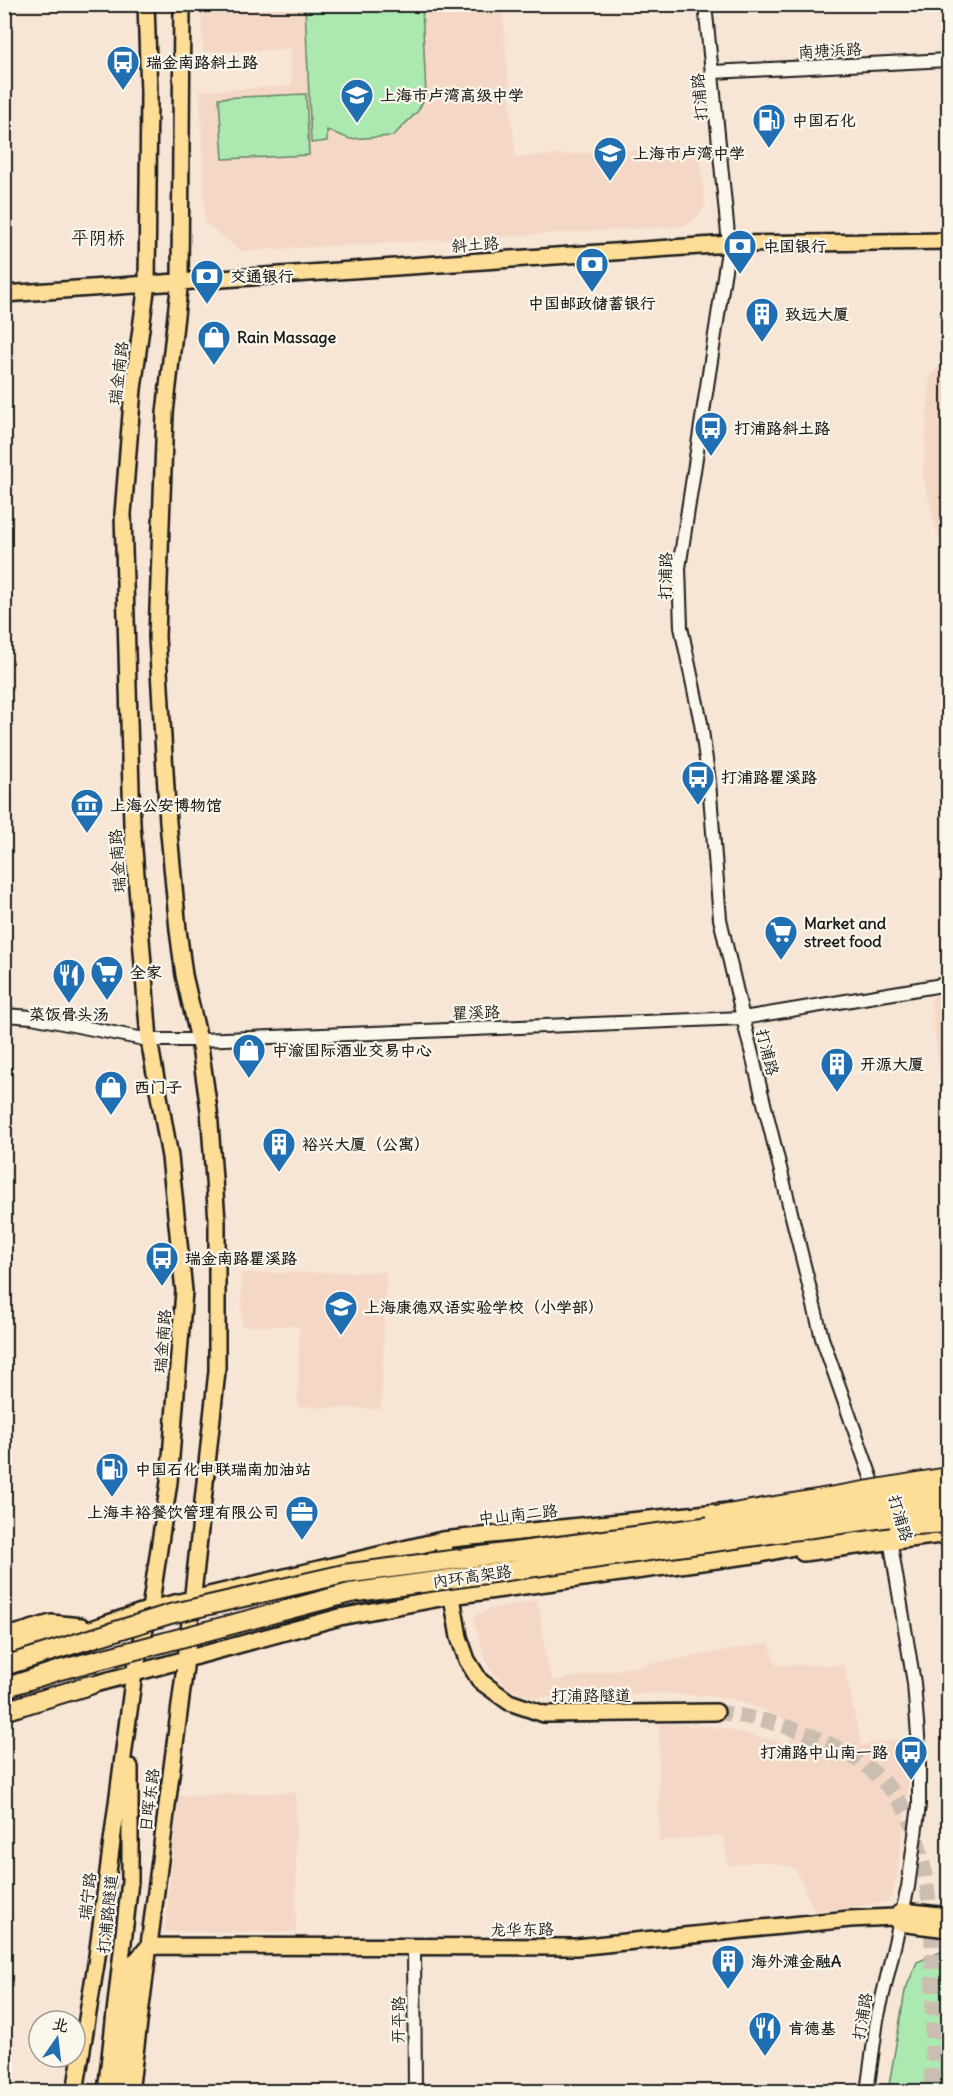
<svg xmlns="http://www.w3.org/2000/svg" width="953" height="2096" viewBox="0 0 953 2096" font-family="Delius,'LXGW WenKai TC',sans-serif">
<rect width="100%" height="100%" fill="#f7e5d5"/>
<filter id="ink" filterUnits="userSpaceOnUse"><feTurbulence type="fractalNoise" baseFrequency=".0167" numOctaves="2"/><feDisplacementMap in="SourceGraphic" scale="12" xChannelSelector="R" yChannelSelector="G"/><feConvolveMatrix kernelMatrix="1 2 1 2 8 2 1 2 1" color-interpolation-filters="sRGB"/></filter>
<g filter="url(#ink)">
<!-- built -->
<path fill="#f4d8c5" d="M201,5H502L515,157L699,147L705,207L694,220L683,226L241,251L205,223L200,91L292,86L291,49L203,52Z
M948,357V573L923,477L930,376Z
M948,904V976H943L940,905Z
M948,996V1075L940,1076L931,997Z
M386,1272L381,1409L298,1407L299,1326H242L241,1273Z
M538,1600L546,1657L553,1681L769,1643L776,1665H844L861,1745L903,1739L908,1786L897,1875L892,1896L886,1902L815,1913L796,1870L789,1866L757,1861L728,1866L723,1835L659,1841V1723L719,1727L786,1744L791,1738L792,1727L788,1720L778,1715L729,1698L666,1693L537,1698L511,1690L489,1668L474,1622L475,1616L489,1609Z
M296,1792V1932H165L178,1796Z"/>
<!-- green -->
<path fill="#ace9b0" stroke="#648266" stroke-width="1.5" d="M305,5H422L426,95L418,111L393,136L350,139L327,130V141L311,143Z
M306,94L309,155L223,159L219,98Z
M943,1951H948V2091H888L905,1991L917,1962Z"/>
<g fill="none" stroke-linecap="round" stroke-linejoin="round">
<!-- major-tunnel -->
<path stroke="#cbbdb0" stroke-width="15" stroke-dasharray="15 8" stroke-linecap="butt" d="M716,1712C791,1721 889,1753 915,1833C940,1909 931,2012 932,2092"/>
<defs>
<path id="minor" d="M705,4L729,244L679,568L681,627L701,723L709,782L720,919L743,1018L822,1338L877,1494
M713,72L948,60
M4,1015L32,1017L149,1040H199L743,1018L948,984
M414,1948L415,2092
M867,2092L877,2020L908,1887L919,1805V1749L914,1683L889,1533"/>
<path id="major" d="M4,294L729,244L948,241
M442,1540L459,1637L467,1660L480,1681L509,1702L544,1714L716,1712
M803,1553L948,1534
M73,1635L150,1609L442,1540L728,1511
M4,1637L51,1623L81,1626
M80,1688L340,1617L451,1596L761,1554L850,1535L909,1526
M894,1917L899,1923L948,1929
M149,1946L576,1947L850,1919L894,1917L903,1911L948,1916
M75,2092L96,1964L134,1673L150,1609L169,1482L184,1291L170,1157L149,1040L132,824L123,514L133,389L147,283L149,93L146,4
M106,2092L130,1881V1767
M117,2092L134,1963L149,1946
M130,2092L186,1659L217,1371V1221L209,1110L199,1040L184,975L178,930L168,822L157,637L165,413L180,280L182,4"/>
<path id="highway" d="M4,1648L42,1636L82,1631
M4,1711L90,1685"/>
</defs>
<!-- minor casing -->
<use href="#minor" stroke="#1c1c1c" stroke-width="16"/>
<!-- major casing -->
<use href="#major" stroke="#1c1c1c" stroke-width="20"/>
<!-- highway casing -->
<use href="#highway" stroke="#1c1c1c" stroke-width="22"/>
<!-- minor -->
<use href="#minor" stroke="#fbf7ec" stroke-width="12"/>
<!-- major -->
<use href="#major" stroke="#fedd96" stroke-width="15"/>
<!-- highway -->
<use href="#highway" stroke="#fedd96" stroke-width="18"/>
<defs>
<path id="highway-bridge" d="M716,1516L948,1477
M899,1526L948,1523
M4,1666L170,1614L344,1574L948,1495
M4,1688L60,1670L350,1593L948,1509"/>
</defs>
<!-- highway-bridge casing -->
<use href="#highway-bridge" stroke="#1c1c1c" stroke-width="22" stroke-linecap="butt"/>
<!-- highway-bridge -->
<use href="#highway-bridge" stroke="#fedd96" stroke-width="18"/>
</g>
</g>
<!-- icons -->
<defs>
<symbol id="bus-pin" viewBox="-11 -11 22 30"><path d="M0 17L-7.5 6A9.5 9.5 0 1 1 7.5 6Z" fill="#1f6fb2" stroke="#fbf7ec"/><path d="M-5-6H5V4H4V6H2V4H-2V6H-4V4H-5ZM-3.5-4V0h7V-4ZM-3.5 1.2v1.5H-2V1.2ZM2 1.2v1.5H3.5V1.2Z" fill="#fff"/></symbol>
<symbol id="school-pin" viewBox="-11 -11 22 30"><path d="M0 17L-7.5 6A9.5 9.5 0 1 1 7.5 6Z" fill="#1f6fb2" stroke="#fbf7ec"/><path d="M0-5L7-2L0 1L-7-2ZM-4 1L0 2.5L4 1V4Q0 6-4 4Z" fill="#fff"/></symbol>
<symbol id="fuel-pin" viewBox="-11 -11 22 30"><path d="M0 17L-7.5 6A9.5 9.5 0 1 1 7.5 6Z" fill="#1f6fb2" stroke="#fbf7ec"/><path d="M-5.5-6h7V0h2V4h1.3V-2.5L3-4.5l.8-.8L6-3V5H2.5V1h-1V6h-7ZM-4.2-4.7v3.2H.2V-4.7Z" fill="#fff"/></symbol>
<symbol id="bank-pin" viewBox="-11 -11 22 30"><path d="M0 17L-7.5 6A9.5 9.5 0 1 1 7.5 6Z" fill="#1f6fb2" stroke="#fbf7ec"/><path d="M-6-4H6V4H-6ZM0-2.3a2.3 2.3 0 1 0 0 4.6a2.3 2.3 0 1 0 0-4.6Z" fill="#fff"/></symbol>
<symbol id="building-pin" viewBox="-11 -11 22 30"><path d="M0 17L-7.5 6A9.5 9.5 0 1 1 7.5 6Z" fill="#1f6fb2" stroke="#fbf7ec"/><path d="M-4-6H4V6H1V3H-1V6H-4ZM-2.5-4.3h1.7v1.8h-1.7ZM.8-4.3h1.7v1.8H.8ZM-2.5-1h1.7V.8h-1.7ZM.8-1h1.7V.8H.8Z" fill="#fff"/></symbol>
<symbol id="shop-pin" viewBox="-11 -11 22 30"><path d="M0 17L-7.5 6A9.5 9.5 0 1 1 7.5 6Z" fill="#1f6fb2" stroke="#fbf7ec"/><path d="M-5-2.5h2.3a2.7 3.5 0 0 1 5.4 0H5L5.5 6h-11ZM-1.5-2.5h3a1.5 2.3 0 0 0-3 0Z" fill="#fff"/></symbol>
<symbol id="museum-pin" viewBox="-11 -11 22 30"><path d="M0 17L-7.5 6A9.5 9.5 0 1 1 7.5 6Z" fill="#1f6fb2" stroke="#fbf7ec"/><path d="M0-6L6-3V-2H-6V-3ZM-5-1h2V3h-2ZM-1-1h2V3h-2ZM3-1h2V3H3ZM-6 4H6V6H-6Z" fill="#fff"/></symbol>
<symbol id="supermarket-pin" viewBox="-11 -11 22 30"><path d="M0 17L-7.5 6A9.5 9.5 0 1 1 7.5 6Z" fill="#1f6fb2" stroke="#fbf7ec"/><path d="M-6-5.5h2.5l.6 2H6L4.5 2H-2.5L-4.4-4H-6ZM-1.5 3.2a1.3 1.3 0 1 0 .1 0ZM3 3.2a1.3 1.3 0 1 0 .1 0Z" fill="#fff"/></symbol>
<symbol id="restaurant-pin" viewBox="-11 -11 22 30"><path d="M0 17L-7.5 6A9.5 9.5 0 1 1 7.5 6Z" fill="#1f6fb2" stroke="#fbf7ec"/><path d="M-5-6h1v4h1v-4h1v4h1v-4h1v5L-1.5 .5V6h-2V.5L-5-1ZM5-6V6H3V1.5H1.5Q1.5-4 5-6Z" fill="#fff"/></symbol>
<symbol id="office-pin" viewBox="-11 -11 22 30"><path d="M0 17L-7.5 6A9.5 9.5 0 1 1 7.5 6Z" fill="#1f6fb2" stroke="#fbf7ec"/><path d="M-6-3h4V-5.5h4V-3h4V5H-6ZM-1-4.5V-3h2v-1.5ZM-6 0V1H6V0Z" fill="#fff"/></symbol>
</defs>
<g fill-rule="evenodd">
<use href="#bus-pin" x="104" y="43" width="38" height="52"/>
<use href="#school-pin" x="338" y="76" width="38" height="52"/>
<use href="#fuel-pin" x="750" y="101" width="38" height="52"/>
<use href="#school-pin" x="591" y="134" width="38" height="52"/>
<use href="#bank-pin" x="721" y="227" width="38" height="52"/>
<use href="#bank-pin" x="573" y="245" width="38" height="52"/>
<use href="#bank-pin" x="188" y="257" width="38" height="52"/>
<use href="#building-pin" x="743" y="295" width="38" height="52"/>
<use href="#shop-pin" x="195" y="318" width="38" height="52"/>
<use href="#bus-pin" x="692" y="409" width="38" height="52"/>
<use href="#bus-pin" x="679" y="758" width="38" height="52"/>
<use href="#museum-pin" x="68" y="786" width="38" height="52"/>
<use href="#supermarket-pin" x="762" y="913" width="38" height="52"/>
<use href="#supermarket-pin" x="88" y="953" width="38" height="52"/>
<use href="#restaurant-pin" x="50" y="956" width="38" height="52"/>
<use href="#shop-pin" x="230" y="1031" width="38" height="52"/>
<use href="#building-pin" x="818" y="1045" width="38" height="52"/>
<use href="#shop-pin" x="92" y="1068" width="38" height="52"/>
<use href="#building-pin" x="260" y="1125" width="38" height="52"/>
<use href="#bus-pin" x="143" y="1239" width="38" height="52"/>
<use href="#school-pin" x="322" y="1288" width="38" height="52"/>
<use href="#fuel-pin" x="93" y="1450" width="38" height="52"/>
<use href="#office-pin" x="283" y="1493" width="38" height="52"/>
<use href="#bus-pin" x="892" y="1733" width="38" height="52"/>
<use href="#building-pin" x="709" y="1942" width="38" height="52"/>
<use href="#restaurant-pin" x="746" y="2009" width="38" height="52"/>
</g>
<g text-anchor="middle" stroke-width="4.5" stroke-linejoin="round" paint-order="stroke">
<!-- street labels -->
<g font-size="16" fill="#1c1c1c" stroke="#fbf7ec">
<text transform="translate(830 50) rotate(-3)" y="6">南塘浜路</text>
<text transform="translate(699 97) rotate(-95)" y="6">打浦路</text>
<text transform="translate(475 244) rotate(-4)" y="6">斜土路</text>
<text transform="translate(118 373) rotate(-83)" y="6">瑞金南路</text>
<text transform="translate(665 576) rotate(-89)" y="6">打浦路</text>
<text transform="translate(117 861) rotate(-94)" y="6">瑞金南路</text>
<text transform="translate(476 1012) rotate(-2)" y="6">瞿溪路</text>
<text transform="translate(768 1052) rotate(76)" y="6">打浦路</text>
<text transform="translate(162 1341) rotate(-85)" y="6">瑞金南路</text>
<text transform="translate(518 1514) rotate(-6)" y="6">中山南二路</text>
<text transform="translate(901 1518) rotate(74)" y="6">打浦路</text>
<text transform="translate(472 1576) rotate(-8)" y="6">内环高架路</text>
<text x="591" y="1701">打浦路隧道</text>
<text transform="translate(149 1800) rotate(-83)" y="6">日晖东路</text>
<text transform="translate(87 1896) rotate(-83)" y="6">瑞宁路</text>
<text transform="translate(107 1914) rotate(-84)" y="6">打浦路隧道</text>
<text transform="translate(522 1929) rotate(-1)" y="6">龙华东路</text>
<text transform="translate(862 2016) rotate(-80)" y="6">打浦路</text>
<text transform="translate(398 2020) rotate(-90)" y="6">开平路</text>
</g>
<!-- poi labels -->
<g font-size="16" font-weight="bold" fill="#1c1c1c" stroke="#fbf7ec" text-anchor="start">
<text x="146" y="68">瑞金南路斜土路</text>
<text x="380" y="101">上海市卢湾高级中学</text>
<text x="792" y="126">中国石化</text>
<text x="633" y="159">上海市卢湾中学</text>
<text x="763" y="252">中国银行</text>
<text x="230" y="282">交通银行</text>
<text x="592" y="309" text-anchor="middle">中国邮政储蓄银行</text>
<text x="785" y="320">致远大厦</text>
<text x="237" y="343">Rain Massage</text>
<text x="734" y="434">打浦路斜土路</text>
<text x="721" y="783">打浦路瞿溪路</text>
<text x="110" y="811">上海公安博物馆</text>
<text x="804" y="929">Market and<tspan x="804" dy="18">street food</tspan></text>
<text x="130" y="978">全家</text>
<text x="69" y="1020" text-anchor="middle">菜饭骨头汤</text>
<text x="272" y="1056">中渝国际酒业交易中心</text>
<text x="860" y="1070">开源大厦</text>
<text x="134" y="1093">西门子</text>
<text x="302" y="1150">裕兴大厦（公寓）</text>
<text x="185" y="1264">瑞金南路瞿溪路</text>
<text x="364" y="1313">上海康德双语实验学校（小学部）</text>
<text x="135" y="1475">中国石化申联瑞南加油站</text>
<text x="279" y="1518" text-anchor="end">上海丰裕餐饮管理有限公司</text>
<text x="888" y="1758" text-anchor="end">打浦路中山南一路</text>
<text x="751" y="1967">海外滩金融A</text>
<text x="788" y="2034">肯德基</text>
</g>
<!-- neighbourhood labels -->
<g font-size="18" fill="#1c1c1c" stroke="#fbf7ec">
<text x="98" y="244">平阴桥</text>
</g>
</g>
<!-- margin -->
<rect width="953" height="2096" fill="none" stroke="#fbf7ec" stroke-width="24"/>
<rect x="12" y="12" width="929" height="2072" fill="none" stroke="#1c1c1c" stroke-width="2" filter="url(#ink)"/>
<!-- north arrow -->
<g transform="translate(57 2039) rotate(14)"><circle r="28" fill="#fbf7ec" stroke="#a29f99" stroke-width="1.5"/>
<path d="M0-4.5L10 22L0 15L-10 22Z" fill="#1f6fb2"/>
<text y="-9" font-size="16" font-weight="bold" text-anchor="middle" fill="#1c1c1c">北</text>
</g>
</svg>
